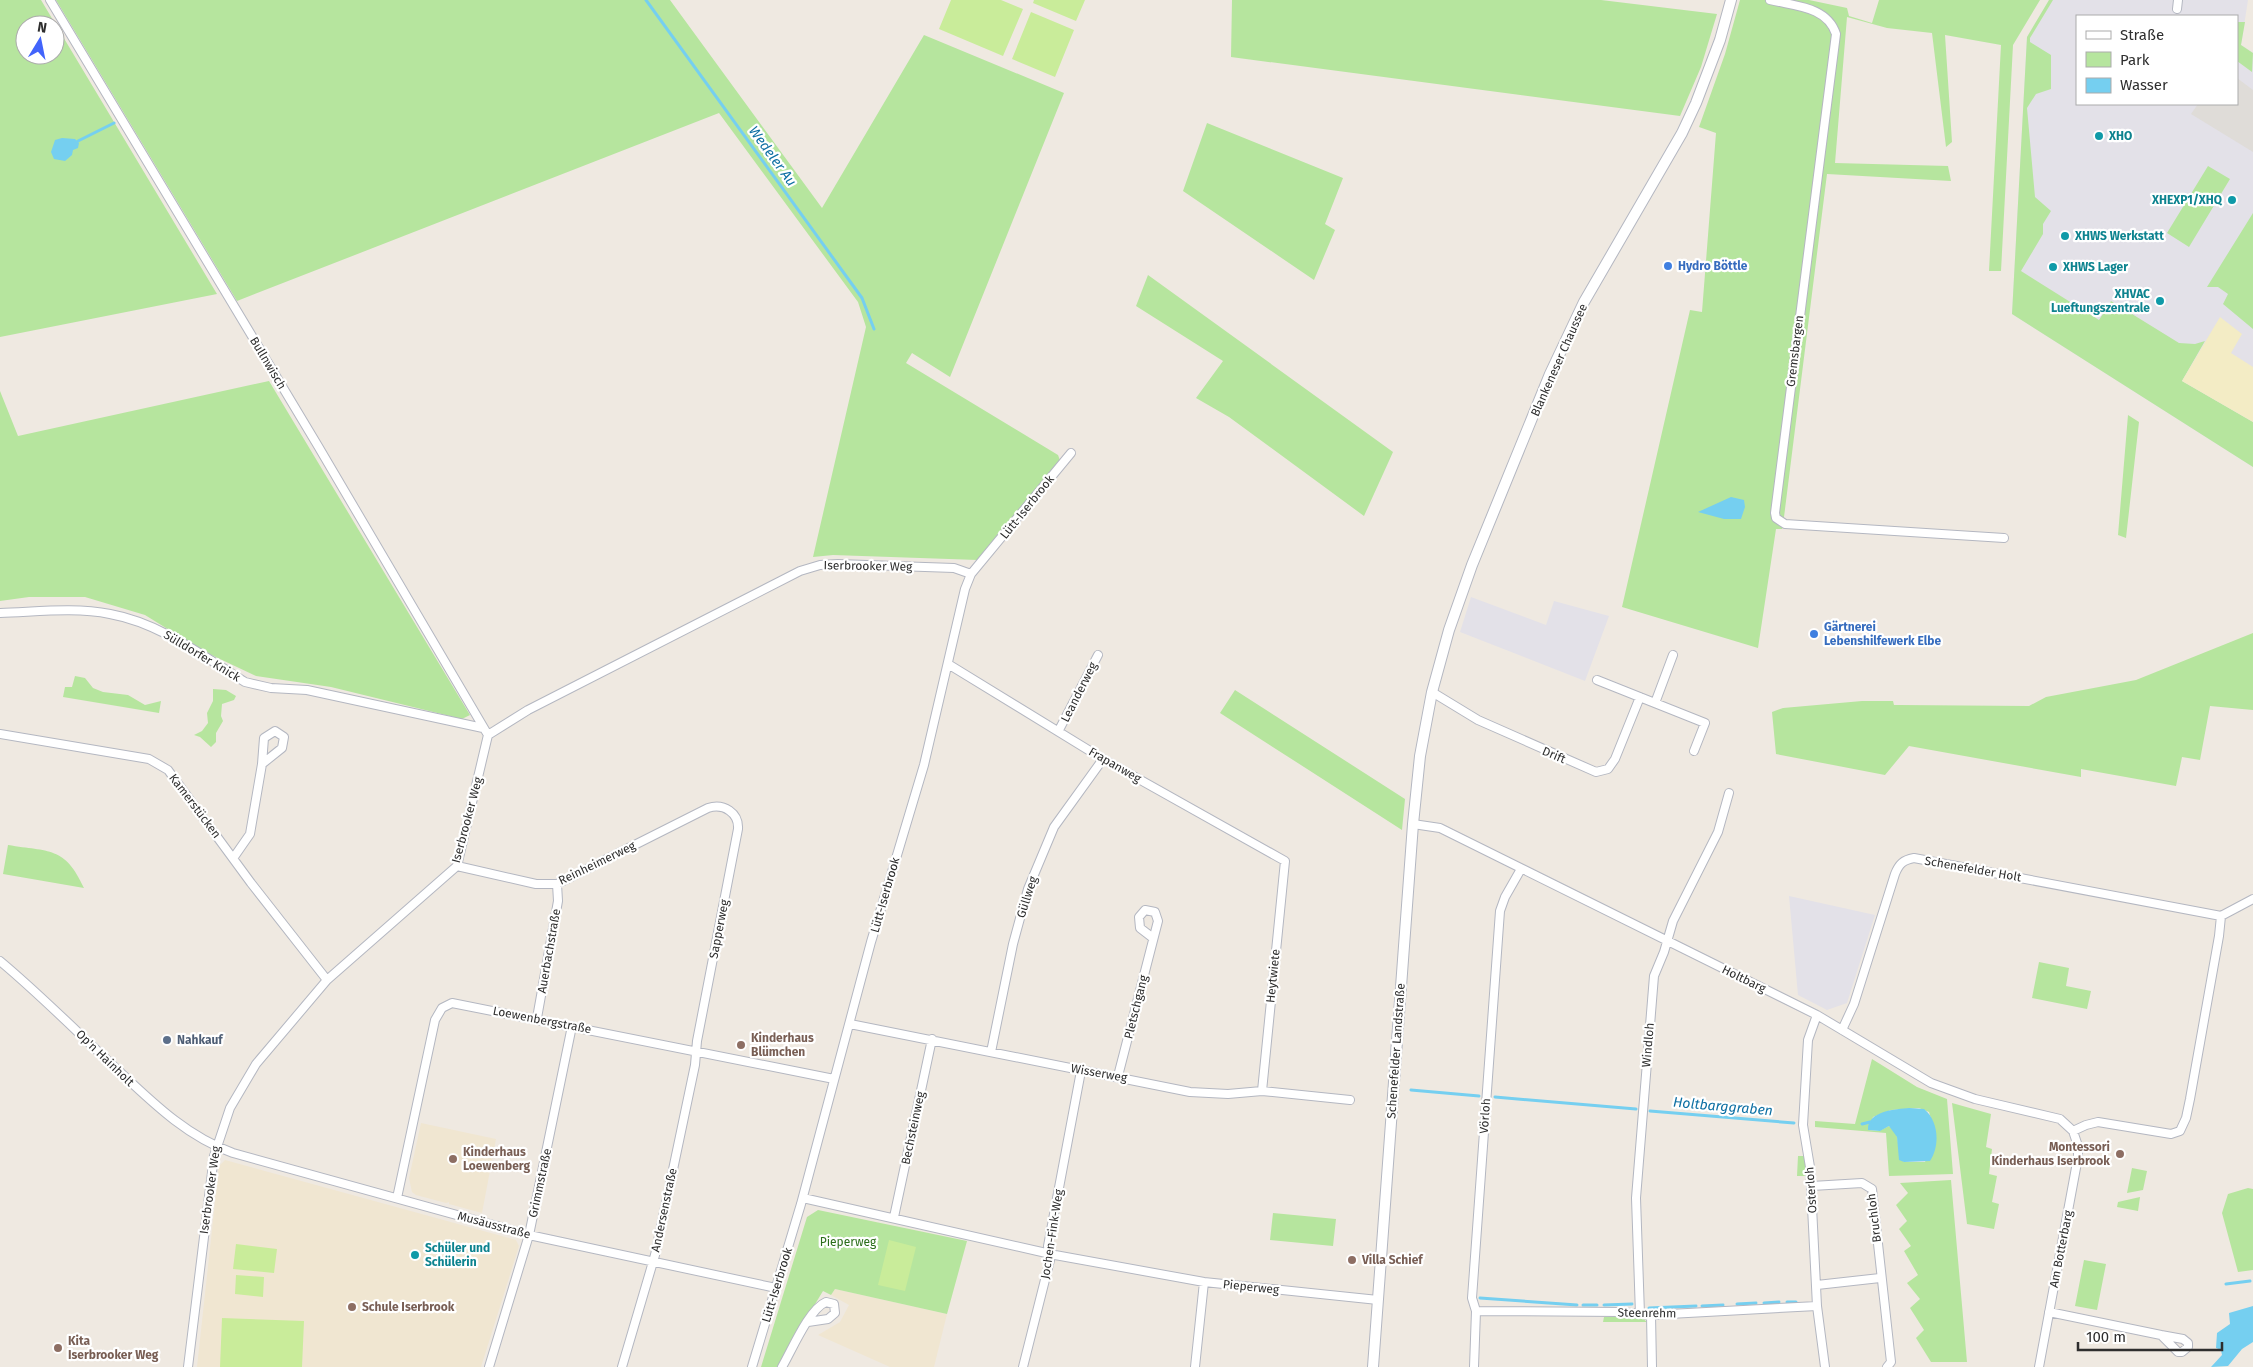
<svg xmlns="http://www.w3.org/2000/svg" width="2253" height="1367" viewBox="0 0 2253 1367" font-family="'Fira Sans',sans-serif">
<rect width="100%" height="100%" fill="#efe9e1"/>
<!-- industrial -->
<path fill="#e3e1e8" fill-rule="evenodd" d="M2049,0H2248L2241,45L2253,53V467L2012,314L2027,37ZM2077,16H2237V104H2077Z
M1471,597L1546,625L1554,601L1609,616L1585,681L1460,632Z
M1789,896L1875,915L1847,1003L1827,1010L1798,995Z"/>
<!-- education -->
<path fill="#f0e6d1" d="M421,1123L496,1139L482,1213L449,1204V1202L446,1203L416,1195L412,1192L409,1178Z
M225,1160L516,1240L519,1246L481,1367H197L219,1166Z
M835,1289L947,1314L934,1367H890L818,1335L840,1322L849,1305L831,1295Z"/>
<!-- green -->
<path fill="#b6e59e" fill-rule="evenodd" d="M0,0H41L217,294L0,337ZM25,25H55V55H25Z
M56,0H670L822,208L924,35L1064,93L950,377L912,353L906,363L1058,455L1061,463L978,560L833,555L813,557L866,327L858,302L719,113L237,301Z
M1232,0H1601L1717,14L1701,67L1680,116L1231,57Z
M1740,0H1809L1847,8L1849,16L1872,23L1879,0H2040L2013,45L2001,271H1989L2001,45L1945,35L1952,142L1946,147L1932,33L1887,28L1847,17L1835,163L1948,166L1951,181L1827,174L1784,517L1782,529H1776L1758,648L1622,607L1690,310L1702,312L1716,133L1699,127L1725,54Z
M2049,0H2053L2030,38V42L2051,55V89L2036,94L2027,108L2035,197L2051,211L2043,224V234L2021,271L2099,320L2111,301L2179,343L2195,344L2205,341L2182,381L2253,422V467L2012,314L2027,37Z
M2237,22H2245L2241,45L2253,53L2252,72L2237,61Z
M1207,123L1343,178L1325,224L1335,230L1314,280L1183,191Z
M2208,166L2230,179L2189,247L2167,233Z
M2253,213V329L2223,304L2228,294L2218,287H2207Z
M1148,275L1393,452L1364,516L1229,417L1196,398L1223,361L1136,306Z
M269,381L470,715L462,719L331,687L256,676L203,651L145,615L85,597H29L0,601V391L18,436Z
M2128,415L2139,422L2126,538L2118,535Z
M2253,633V710L2210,706L2200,760L2182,757L2176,786L2081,769V777L1909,746L1885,775L1776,754L1772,712L1783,708L1862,701H1893L1894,705H1899L2029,706L2046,697L2136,680Z
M75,676L85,678L93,688L103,692L128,695L145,705L161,701L159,713L63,697L65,687H72Z
M213,689L226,690L236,696L234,700L222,704L221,716L223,721L216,733V742L211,747L200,737L194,735L202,731L208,723L207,713L213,701Z
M1235,690L1405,799L1402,830L1220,713Z
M8,845C49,852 65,846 84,888L3,874Z
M2039,962L2069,968L2066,986L2091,991L2087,1009L2032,998Z
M1872,1059L1917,1087L1947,1099L1953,1174L1889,1176L1886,1133L1815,1127V1121L1855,1124ZM1919,1108L1929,1112L1936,1136L1925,1162H1904C1894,1148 1903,1135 1889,1126L1879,1131L1868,1130L1873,1117L1891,1110Z
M1952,1103L1991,1114L1986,1147L1992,1149L1989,1174L1997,1176L1992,1202L1999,1204L1994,1229L1967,1224Z
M1798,1156H1804L1807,1176H1797Z
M2132,1168L2147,1171L2143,1190L2127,1193Z
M1951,1180L1967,1362H1931L1916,1338L1924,1330L1910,1308L1920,1299L1907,1283L1918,1275L1904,1251L1911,1246L1899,1229L1907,1221L1896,1205L1908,1193L1900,1183Z
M2248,1188L2253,1189V1270L2238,1272L2222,1213L2228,1194Z
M2140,1197L2138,1211L2117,1207L2118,1202Z
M818,1210L967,1241L947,1314L835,1289L831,1295L823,1291L777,1367H761L807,1217Z
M1273,1213L1336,1219L1333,1246L1270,1240Z
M2084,1260L2106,1264L2097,1310L2075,1306Z
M1621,1316L1641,1317L1647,1322H1603L1604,1317Z"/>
<!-- sand -->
<path fill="#f3ecc5" d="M2220,317L2242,334L2231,353L2253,367V422L2182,381Z"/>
<!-- pitch -->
<path fill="#c9ec9a" d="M951,0H1001L1023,9L1003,56L939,29Z
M1034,0H1085L1076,21L1033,3Z
M1031,12L1074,30L1055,77L1012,59Z
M889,1240L916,1247L905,1291L878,1285Z
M236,1244L277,1249L274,1273L233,1269Z
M236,1275L264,1277L263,1297L235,1294Z
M222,1318L304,1321L302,1367H220Z"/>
<!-- plaza -->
<path fill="#dfdcd8" d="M2237,78L2253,90V152L2191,114L2198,104H2237Z"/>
<!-- water -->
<path fill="#75cff0" d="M62,138L75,139L79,143L78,148L73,150L72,155L65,161L54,159L51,152L55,140Z
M1731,497L1744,500L1745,507L1741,519H1724L1698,512Z
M1909,1108L1924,1109C1939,1121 1940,1146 1930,1161L1904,1162L1899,1160L1897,1137L1889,1126L1880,1131L1868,1130C1867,1111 1896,1109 1909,1108Z
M2253,1306V1342L2242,1349L2228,1366L2211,1367L2222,1355L2221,1350L2216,1348L2217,1333L2230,1324L2229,1313Z"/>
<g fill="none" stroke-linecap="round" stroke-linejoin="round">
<!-- stream -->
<path stroke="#75cff0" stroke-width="3" d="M646,0L862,298L874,329
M78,141L114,123
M1411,1090L1479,1096
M1495,1097L1636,1109
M1650,1111L1794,1123
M1862,1124L1870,1122
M2226,1284L2250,1281
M1480,1298L1577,1305
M1787,1302H1796
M1764,1303L1779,1302
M1737,1304L1756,1303
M1583,1305H1597
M1604,1305L1632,1304
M1702,1306L1723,1305
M1649,1308L1696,1306"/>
<defs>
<path id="street" d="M50,0L318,446L488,735
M1770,0C1794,6 1827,6 1836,34L1775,513L1776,518L1785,524L2004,538
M2177,9L2178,0
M0,613C36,612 75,607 110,614C160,623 203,656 245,682L271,688L307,690L483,728
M948,664L1103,759L1285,861L1262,1091
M1597,680L1705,723L1694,751
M1432,692L1478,720L1596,772L1608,769L1615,759L1640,697
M1655,703L1673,655
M1059,730L1098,655
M275,731L284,737L282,748L262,764L264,738Z
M0,734L149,759L168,770L251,883L327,980
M1413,824L1440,828L1817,1015L1931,1083L1975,1099L2060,1119L2073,1131L2078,1146V1157L2039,1367
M234,857L250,834L262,764
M457,866L536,884H557L708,808C724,803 739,813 738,829L697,1041L695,1065L655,1255L622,1367
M2221,916L2253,899
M0,961C42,996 80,1035 120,1072C154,1104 188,1137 233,1153L529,1235L776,1288
M1817,1015L1808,1040L1803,1125L1810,1167L1817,1306L1825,1367
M537,1018L558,901L557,884
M850,1024L1190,1092L1228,1094L1262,1091L1350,1100
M1842,1030L1854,1004L1895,874C1899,864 1903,860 1914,858L2221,916L2219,936L2190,1099L2186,1118L2180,1131L2171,1134L2098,1122L2086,1125L2073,1131
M991,1052L1013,944L1028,889L1054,827L1103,759
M1118,1076L1158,921L1155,912L1145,910L1139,917L1140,928L1153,938
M1812,1186L1862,1183L1872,1189L1891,1362L1887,1367
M397,1198L435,1020L442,1008L452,1003L834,1079
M803,1198L1055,1255L1204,1282L1378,1300
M894,1217L932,1039
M1817,1285L1880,1278
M1476,1311L1621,1312L1651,1315L1817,1306
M2049,1312L2161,1335L2178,1352H2182L2188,1347V1343L2183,1339L2161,1335
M1640,1314L1636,1198L1654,976L1664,952L1673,921L1718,832L1729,793
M1651,1315L1652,1367
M188,1367L214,1156L230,1108L256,1064L327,980L457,866L488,735L528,710L800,571L820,565L838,564L954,568L971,574
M489,1367L529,1235L572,1026
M752,1367L801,1204L871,942L924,765L965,589L971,574L1071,453
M782,1367C792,1350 809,1309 826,1302L834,1304L835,1313L828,1319L808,1322
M1023,1367L1050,1260L1048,1246L1081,1071
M1195,1367L1204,1282
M1474,1367L1476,1311L1472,1298L1500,911L1505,897L1521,869"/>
<path id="secondary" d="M1373,1367L1413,824L1420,756L1432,692L1449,630L1472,565L1550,374L1584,302L1682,133L1696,103L1720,40L1731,0"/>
</defs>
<!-- street casing -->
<use href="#street" stroke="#b4b7c1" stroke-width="10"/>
<!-- secondary casing -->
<use href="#secondary" stroke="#b4b7c1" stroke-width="12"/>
<!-- street -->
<use href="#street" stroke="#fff" stroke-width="8"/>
<!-- secondary -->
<use href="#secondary" stroke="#fff" stroke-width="10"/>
</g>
<!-- markers -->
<g fill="#0f9aa8" stroke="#fff" stroke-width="2">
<circle cx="2099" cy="136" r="5"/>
<circle cx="2232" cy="200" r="5"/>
<circle cx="2065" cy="236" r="5"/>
<circle cx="2053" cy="267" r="5"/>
<circle cx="2160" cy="301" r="5"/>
<circle cx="415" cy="1255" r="5"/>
</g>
<g fill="#3f7fe0" stroke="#fff" stroke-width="2">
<circle cx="1668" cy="266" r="5"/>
<circle cx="1814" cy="634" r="5"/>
</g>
<circle fill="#5c6f8a" stroke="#fff" stroke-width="2" cx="167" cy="1040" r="5"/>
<g fill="#8d6e63" stroke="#fff" stroke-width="2">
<circle cx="741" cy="1045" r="5"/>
<circle cx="2120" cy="1154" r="5"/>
<circle cx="453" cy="1159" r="5"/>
<circle cx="1352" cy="1260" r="5"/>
<circle cx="352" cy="1307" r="5"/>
<circle cx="58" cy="1348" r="5"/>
</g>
<g text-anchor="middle" stroke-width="4.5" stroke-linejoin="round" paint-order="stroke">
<!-- culture labels -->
<g font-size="12" font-weight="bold" fill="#0d838f" stroke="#fff" text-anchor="start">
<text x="2109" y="140">XHO</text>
<text x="2222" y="204" text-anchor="end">XHEXP1/XHQ</text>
<text x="2075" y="240">XHWS Werkstatt</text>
<text x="2063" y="271">XHWS Lager</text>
<text x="2150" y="298" text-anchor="end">XHVAC<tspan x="2150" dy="14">Lueftungszentrale</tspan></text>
<text x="425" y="1252">Schüler und<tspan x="425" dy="14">Schülerin</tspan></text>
</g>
<!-- shop labels -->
<g font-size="12" font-weight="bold" fill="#366cbe" stroke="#fff" text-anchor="start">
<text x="1678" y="270">Hydro Böttle</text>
<text x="1824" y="631">Gärtnerei<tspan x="1824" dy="14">Lebenshilfewerk Elbe</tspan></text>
</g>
<!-- street labels -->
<g font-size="12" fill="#2e2e2e" stroke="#fff">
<text transform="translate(1795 351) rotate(-83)" y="4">Gremsbargen</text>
<text transform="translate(1559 360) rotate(-66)" y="4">Blankeneser Chaussee</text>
<text transform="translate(268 363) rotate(59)" y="4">Bullnwisch</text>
<text transform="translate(1027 507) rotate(-51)" y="4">Lütt-Iserbrook</text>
<text transform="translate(868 566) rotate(1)" y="4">Iserbrooker Weg</text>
<text transform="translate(202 656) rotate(31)" y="4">Sülldorfer Knick</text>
<text transform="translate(1079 692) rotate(-63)" y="4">Leanderweg</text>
<text transform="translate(1554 755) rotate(23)" y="4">Drift</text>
<text transform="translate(1115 765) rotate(30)" y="4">Frapanweg</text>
<text transform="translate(195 806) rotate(53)" y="4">Kamerstücken</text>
<text transform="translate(467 820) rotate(-75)" y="4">Iserbrooker Weg</text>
<text transform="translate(597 863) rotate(-26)" y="4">Reinheimerweg</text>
<text transform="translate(1973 869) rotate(10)" y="4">Schenefelder Holt</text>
<text transform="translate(885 895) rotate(-74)" y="4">Lütt-Iserbrook</text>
<text transform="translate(1027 897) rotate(-72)" y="4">Güllweg</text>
<text transform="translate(719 929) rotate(-79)" y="4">Sapperweg</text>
<text transform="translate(549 951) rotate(-80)" y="4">Auerbachstraße</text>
<text transform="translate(1273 976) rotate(-84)" y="4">Heytwiete</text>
<text transform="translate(1744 979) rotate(26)" y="4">Holtbarg</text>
<text transform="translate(1136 1007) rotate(-76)" y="4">Pletschgang</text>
<text transform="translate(542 1020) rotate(11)" y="4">Loewenbergstraße</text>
<text transform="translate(1648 1045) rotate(-85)" y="4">Windloh</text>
<text transform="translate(1396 1051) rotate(-86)" y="4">Schenefelder Landstraße</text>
<text transform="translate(105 1058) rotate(44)" y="4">Op'n Hainholt</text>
<text transform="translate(1099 1073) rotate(10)" y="4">Wisserweg</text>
<text transform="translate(1485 1116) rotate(-86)" y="4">Vörloh</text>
<text transform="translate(913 1128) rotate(-78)" y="4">Bechsteinweg</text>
<text transform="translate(540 1183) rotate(-78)" y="4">Grimmstraße</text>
<text transform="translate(210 1190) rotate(-82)" y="4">Iserbrooker Weg</text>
<text transform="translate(1811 1190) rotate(-94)" y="4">Osterloh</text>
<text transform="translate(664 1210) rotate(-78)" y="4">Andersenstraße</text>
<text transform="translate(1874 1218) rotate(-97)" y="4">Bruchloh</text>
<text transform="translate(494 1225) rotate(15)" y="4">Musäusstraße</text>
<text transform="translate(1052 1234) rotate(-81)" y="4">Jochen-Fink-Weg</text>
<text transform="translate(2061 1249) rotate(-79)" y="4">Am Botterbarg</text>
<text transform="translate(777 1285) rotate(-73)" y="4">Lütt-Iserbrook</text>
<text transform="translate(1251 1287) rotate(6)" y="4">Pieperweg</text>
<text transform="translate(1647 1313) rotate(1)" y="4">Steenrehm</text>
</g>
<!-- education labels -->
<g font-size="12" font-weight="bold" fill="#785e54" stroke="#fff" text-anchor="start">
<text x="751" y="1042">Kinderhaus<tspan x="751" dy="14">Blümchen</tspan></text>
<text x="2110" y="1151" text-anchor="end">Montessori<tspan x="2110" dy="14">Kinderhaus Iserbrook</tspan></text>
<text x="463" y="1156">Kinderhaus<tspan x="463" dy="14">Loewenberg</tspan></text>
<text x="1362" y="1264">Villa Schief</text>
<text x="362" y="1311">Schule Iserbrook</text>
<text x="68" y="1345">Kita<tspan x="68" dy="14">Iserbrooker Weg</tspan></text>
</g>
<!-- service labels -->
<g font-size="12" font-weight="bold" fill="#4e5e75" stroke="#fff" text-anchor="start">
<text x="177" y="1044">Nahkauf</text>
</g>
<!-- park labels -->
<g font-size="12" fill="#2c6e1b" stroke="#fff">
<text x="848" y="1246">Pieperweg</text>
</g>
<!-- water labels -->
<g font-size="14" font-style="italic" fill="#0d6fa3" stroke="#fff">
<text transform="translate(773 156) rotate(54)" y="5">Wedeler Au</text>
<text transform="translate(1723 1106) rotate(5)" y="5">Holtbarggraben</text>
</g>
</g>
<!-- legend -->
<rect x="2076" y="15" width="162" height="90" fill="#ffffff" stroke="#ababab"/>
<rect x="2086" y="31" width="25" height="8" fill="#ffffff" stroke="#ababab"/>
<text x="2120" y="40" font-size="15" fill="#2e2e2e">Straße</text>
<rect x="2086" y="52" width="25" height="15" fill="#b6e59e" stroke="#ababab"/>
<text x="2120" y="65" font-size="15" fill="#2e2e2e">Park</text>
<rect x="2086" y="78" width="25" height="15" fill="#75cff0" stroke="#ababab"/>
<text x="2120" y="90" font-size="15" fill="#2e2e2e">Wasser</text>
<!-- north arrow -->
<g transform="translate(40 40) rotate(10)"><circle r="24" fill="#ffffff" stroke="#ababab"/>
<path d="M0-4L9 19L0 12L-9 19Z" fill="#4264fb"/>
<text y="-8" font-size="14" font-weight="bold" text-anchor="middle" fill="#2e2e2e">N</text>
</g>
<!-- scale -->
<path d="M2078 1342v8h144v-8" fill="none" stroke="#2e2e2e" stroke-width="2.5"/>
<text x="2086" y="1342" font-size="15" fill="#2e2e2e" stroke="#ffffff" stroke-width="4" paint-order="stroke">100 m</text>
</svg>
